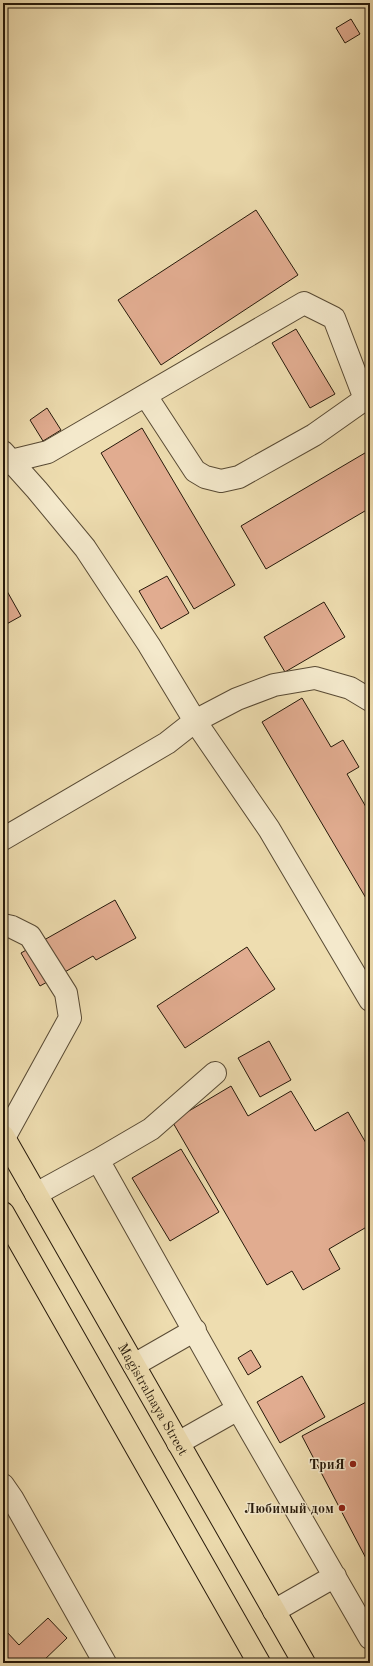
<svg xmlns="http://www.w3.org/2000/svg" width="373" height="1666" viewBox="0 0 373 1666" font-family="'Old Standard TT',serif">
<rect width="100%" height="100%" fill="#eeddb0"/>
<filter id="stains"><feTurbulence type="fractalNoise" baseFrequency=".005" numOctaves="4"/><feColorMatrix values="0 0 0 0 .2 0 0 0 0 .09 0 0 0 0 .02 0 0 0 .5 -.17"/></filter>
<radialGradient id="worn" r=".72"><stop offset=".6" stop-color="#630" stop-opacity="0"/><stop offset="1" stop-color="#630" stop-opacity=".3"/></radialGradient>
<!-- building -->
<path fill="#e1ac90" stroke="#26190a" d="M351,19L360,34L345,43L336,28Z
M256,210L298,275L161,365L118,300Z
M296,329L335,394L310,408L272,343Z
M47,408L61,430L43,441L30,420Z
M142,428L235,585L194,609L101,453Z
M370,450V508L266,569L241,526Z
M167,576L189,613L161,629L139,591Z
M3,584L21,616L3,626Z
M324,602L345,637L285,672L264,637Z
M302,698L331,747L343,740L359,767L347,774L370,814V905L262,722Z
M115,900L136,938L96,960L93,956L40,986L21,953Z
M247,947L275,989L185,1048L157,1006Z
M269,1041L291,1080L260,1097L238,1058Z
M231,1086L248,1116L291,1091L315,1131L348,1112L370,1150V1225L329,1249L340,1269L303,1290L292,1271L267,1285L172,1121Z
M181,1149L219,1212L170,1241L132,1178Z
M251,1350L261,1367L248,1375L238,1358Z
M302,1376L325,1417L280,1443L257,1402Z
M370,1400V1566L302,1436Z
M48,1618L67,1638L41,1663H3V1634L6,1631L19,1645Z"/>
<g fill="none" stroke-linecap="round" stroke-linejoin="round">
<defs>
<path id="minor" d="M3,452L37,490L85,548L149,645L195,721L269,829L370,1000
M3,465L11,461L48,452L304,303L334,318L365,399L314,435L239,477L221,481L205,477L195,471L146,396
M3,839L167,743L195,721L237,699L274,685L315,678L350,688L370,700
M3,925L12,927L30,936L66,993L70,1018L4,1138
M215,1073L151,1129L98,1160L238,1409L370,1638
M36,1194L98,1160
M134,1365L195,1330
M178,1443L238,1409
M3,1485L12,1498L105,1663
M274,1611L335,1576"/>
<g id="major">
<path id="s1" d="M3,1136L304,1663"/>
<path d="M3,1213L259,1663"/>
</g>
</defs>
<!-- minor casing -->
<use href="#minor" stroke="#584a34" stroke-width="24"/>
<!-- major casing -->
<use href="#major" stroke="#26190a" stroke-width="24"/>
<!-- minor -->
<use href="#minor" stroke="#f4e9cc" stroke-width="22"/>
<!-- major -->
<use href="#major" stroke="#eeddb0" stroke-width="22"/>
</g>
<!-- markers -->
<g fill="#8f2418" stroke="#f4e9cc" stroke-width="1.5">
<circle cx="353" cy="1464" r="4"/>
<circle cx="342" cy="1508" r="4"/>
</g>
<g text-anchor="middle" stroke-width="3" stroke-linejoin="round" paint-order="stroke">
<!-- street labels -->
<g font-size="14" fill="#26190a" stroke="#f4e9cc">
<text dy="5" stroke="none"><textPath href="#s1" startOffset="303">Magistralnaya Street</textPath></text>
</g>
<!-- poi labels -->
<g font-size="14" font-weight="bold" fill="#26190a" stroke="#f4e9cc" text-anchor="end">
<text x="345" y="1469">ТриЯ</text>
<text x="334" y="1513">Любимый дом</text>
</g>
</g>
<!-- margin -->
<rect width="373" height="1666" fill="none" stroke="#eeddb0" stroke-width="16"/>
<rect x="4" y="4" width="365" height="1658" fill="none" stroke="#26190a" stroke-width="2"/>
<rect x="8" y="8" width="357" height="1650" fill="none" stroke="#26190a"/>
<rect width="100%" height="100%" filter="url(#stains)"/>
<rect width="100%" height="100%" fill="url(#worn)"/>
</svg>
